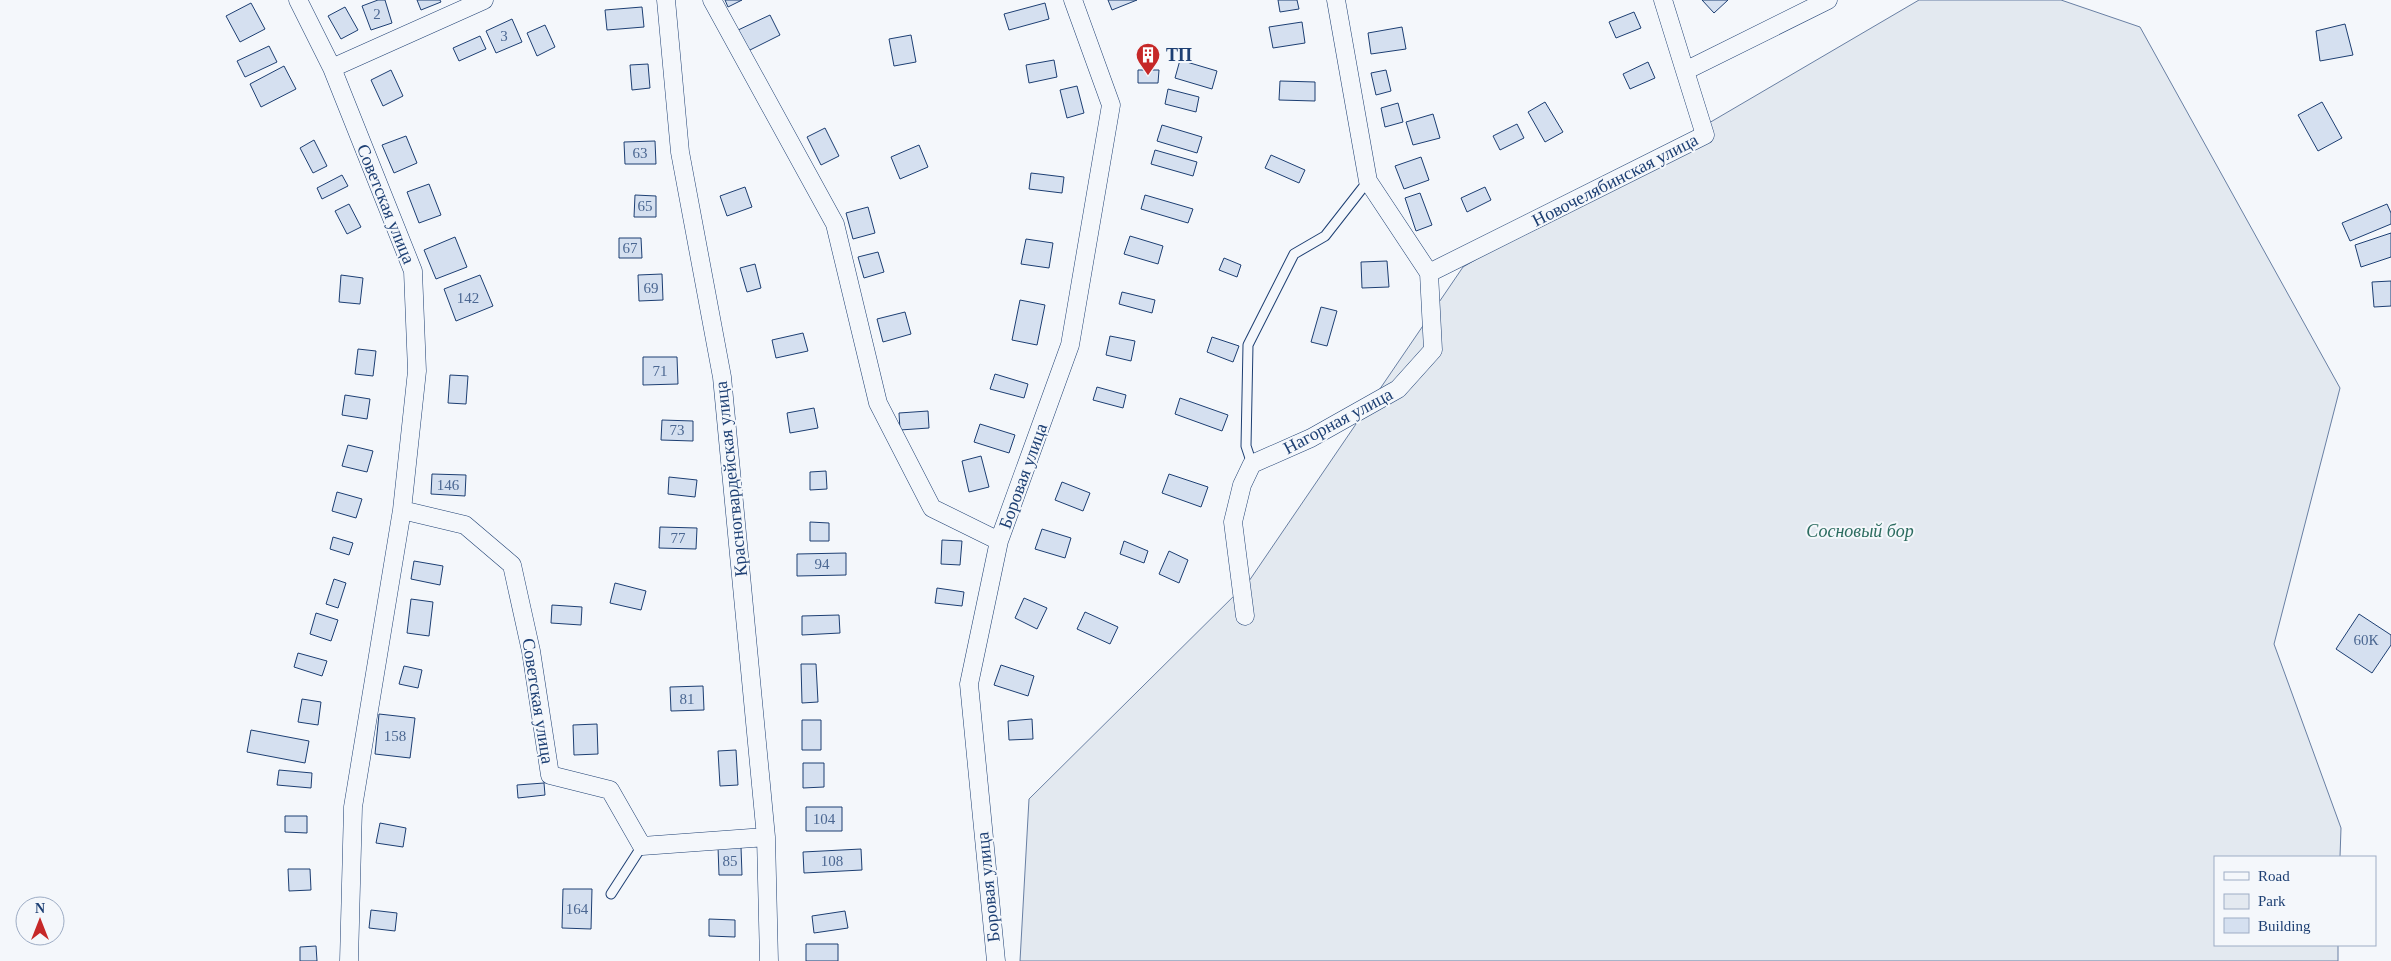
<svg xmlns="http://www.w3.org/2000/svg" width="2391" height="961" viewBox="0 0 2391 961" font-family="'Times New Roman',serif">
<rect width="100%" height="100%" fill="#f4f7fb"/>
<!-- green -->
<path fill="#e3e9f0" stroke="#687fa3" d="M1919,0H2061L2140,27L2340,388L2274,644L2341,828L2340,857H2215V945H2338V961H1020L1029,799L1249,581L1463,267Z"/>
<!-- building -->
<path fill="#d5e0f0" stroke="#1d3f73" d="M378,0H385L392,23L371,30L362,6Z
M417,0H440L441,2L421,10Z
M725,0H742L728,7Z
M1108,0H1137L1112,10Z
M1278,0H1297L1299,9L1280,12Z
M1702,0H1728L1714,13Z
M251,3L265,29L240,42L226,16Z
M1045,3L1049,19L1009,30L1004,14Z
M345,7L358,30L341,39L328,16Z
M642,7L644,27L607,30L605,10Z
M1634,12L1641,28L1616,38L1609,22Z
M770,15L780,35L746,52L736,31Z
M512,19L522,42L496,53L486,31Z
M1302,22L1305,43L1273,48L1269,27Z
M2345,24L2353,55L2320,61L2316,31Z
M545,25L555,47L537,56L527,33Z
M1402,27L1406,49L1371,54L1368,33Z
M911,35L916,62L894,66L889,39Z
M480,36L486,49L459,61L453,48Z
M269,46L277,62L245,77L237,61Z
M1054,60L1057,77L1029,83L1026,65Z
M1180,60L1217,71L1212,89L1175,78Z
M1648,62L1655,78L1630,89L1623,74Z
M648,64L650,88L632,90L630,65Z
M284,66L296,89L261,107L250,84Z
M391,70L403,96L383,106L371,80Z
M1138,70H1159L1158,83H1138Z
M1386,70L1391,91L1376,95L1371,73Z
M1280,81L1315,82V101L1279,100Z
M1077,86L1084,113L1067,118L1060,90Z
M1168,89L1199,97L1196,112L1165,104Z
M1545,102L1563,132L1545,142L1528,112Z
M2322,102L2342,138L2318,151L2298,115Z
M1398,103L1403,122L1385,127L1381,108Z
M1433,114L1440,138L1413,145L1406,122Z
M1517,124L1524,138L1500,150L1493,136Z
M1162,125L1202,137L1197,153L1157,141Z
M825,128L839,156L821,165L807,137Z
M406,136L417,163L394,173L382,145Z
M314,140L327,166L313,173L300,148Z
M655,141L656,164H625L624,142Z
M919,145L928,167L900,179L891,157Z
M1155,150L1197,162L1193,176L1151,164Z
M1271,155L1305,170L1299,183L1265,168Z
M1421,157L1429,180L1404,189L1395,166Z
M1031,173L1064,177L1062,193L1029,189Z
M342,175L348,186L322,199L317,188Z
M429,184L441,215L419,223L407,192Z
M745,187L752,207L727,216L720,196Z
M1485,187L1491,200L1467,212L1461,198Z
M1420,193L1432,225L1416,231L1405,198Z
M635,195L656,196V217H634Z
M1145,195L1193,209L1188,223L1141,209Z
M349,204L361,227L347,234L335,211Z
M2387,204L2391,213V224L2350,241L2342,223Z
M868,207L875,233L853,239L846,213Z
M2391,233V257L2361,267L2355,245Z
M1130,236L1163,246L1158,264L1124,254Z
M455,237L467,267L436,279L424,250Z
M619,238H641L642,258H619Z
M1026,239L1053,243L1049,268L1021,264Z
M878,252L884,272L864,278L858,257Z
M1224,258L1241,265L1237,277L1219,270Z
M1387,261L1389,287L1362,288L1361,262Z
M755,264L761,288L747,292L740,268Z
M662,274L663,300L639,301L638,275Z
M341,275L363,278L360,304L339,302Z
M480,275L493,306L456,321L444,289Z
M2391,281V306L2374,307L2372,282Z
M1122,292L1155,300L1152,313L1119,304Z
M1020,300L1045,305L1037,345L1012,340Z
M1321,307L1337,311L1327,346L1311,342Z
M905,312L911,334L883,342L877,319Z
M803,333L808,351L776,358L772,340Z
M1110,336L1135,341L1131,361L1106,355Z
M1212,337L1239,346L1233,362L1207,352Z
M358,349L376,351L373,376L355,374Z
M643,357H677L678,384L643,385Z
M995,374L1028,384L1024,398L990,389Z
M450,375L468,376L466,404L448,403Z
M1097,387L1126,395L1123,408L1093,400Z
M345,395L370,399L367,419L342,415Z
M1180,398L1228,415L1222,431L1175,414Z
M814,408L818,428L790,433L787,413Z
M928,411L929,428L900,430L899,413Z
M662,420L693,421V441L661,440Z
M980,424L1015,435L1009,453L974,442Z
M348,445L373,451L367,472L342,466Z
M981,456L989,487L969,492L962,461Z
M826,471L827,489L810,490V472Z
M432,474L466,475L465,496L431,494Z
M1169,474L1208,487L1201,507L1162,493Z
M669,477L697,480L695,497L668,494Z
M1062,482L1090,493L1083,511L1055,500Z
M337,492L362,499L356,518L332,511Z
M810,522L829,523V541H810Z
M660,527L697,528L696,549L659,548Z
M1042,529L1071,538L1065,558L1035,549Z
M333,537L353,543L349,555L330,549Z
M942,540L962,541L960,565L941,564Z
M1124,541L1148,551L1144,563L1120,554Z
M1169,551L1188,560L1179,583L1159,574Z
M846,553V575L797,576V554Z
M414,561L443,566L440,585L411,579Z
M334,579L346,583L338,608L326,604Z
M615,583L646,591L641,610L610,603Z
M937,588L964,592L962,606L935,603Z
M1024,598L1047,608L1037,629L1015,618Z
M411,599L433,602L429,636L407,633Z
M552,605L582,607L581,625L551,623Z
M1085,612L1118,627L1110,644L1077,629Z
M316,613L338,620L331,641L310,634Z
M2359,614L2391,635V645L2372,673L2336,649Z
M839,615L840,633L802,635V616Z
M298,653L327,661L322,676L294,667Z
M801,664H816L818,702L802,703Z
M1001,665L1034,676L1028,696L994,685Z
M404,666L422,670L418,688L399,684Z
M703,686L704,710L671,711L670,687Z
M302,699L321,702L318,725L298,722Z
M379,714L415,718L410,758L375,754Z
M1032,719L1033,739L1009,740L1008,721Z
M802,720H821V750H802Z
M597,724L598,754L574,755L573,725Z
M251,730L309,741L305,763L247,752Z
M736,750L738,785L720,786L718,751Z
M803,763H824V787L803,788Z
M279,770L312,773L311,788L277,785Z
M544,783L545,795L518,798L517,785Z
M806,807H842V831H806Z
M285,816H307V833L285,832Z
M380,823L406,828L403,847L376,843Z
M718,847H741L742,875H719Z
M861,849L862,870L804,873L803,852Z
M288,869H310L311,890L289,891Z
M563,889H592L591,929L562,928Z
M371,910L397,913L395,931L369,928Z
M845,911L848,928L814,933L812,916Z
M709,919L735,920V937L709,936Z
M806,944H838V961H806Z
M316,946L317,961H300V947Z"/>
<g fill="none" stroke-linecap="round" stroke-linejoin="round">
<defs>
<path id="lane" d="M1252,464L1246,446L1248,345L1294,254L1325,236L1368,181
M611,894L642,846"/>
<path id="street" d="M298,0L332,68L413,271L417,371L402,510L353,807L349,961
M666,0L680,152L722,377L766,837L769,961
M712,0L835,224L878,403L932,508L999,541
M1663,0L1685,71
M332,68L484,0
M1429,273L1705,135L1685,71L1828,0
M402,510L465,525L512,565L531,651L550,775L610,790L642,846L766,837
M1245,616L1233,522L1242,485L1252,464L1311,438L1398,389L1433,350L1429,273L1368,181L1336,0
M996,961L969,684L999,541L1070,345L1111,105L1073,0"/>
</defs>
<!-- lane casing -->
<use href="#lane" stroke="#1d3f73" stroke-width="11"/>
<!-- street casing -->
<use href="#street" stroke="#1d3f73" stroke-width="19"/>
<!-- lane -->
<use href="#lane" stroke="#f4f7fb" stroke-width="9"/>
<!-- street -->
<use href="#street" stroke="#f4f7fb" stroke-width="18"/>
</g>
<!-- icons -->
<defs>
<symbol id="building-pin" viewBox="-11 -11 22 30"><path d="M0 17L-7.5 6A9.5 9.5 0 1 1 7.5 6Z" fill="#c62828" stroke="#f4f7fb"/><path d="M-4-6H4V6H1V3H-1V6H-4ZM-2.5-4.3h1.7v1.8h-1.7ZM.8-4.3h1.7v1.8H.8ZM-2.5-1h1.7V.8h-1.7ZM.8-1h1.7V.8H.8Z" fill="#fff"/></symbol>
</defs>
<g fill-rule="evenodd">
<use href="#building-pin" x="1134" y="41" width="28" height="38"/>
</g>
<g text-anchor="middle" stroke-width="4" stroke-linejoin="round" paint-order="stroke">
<!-- number labels -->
<g font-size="15" fill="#4b6792">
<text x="377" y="19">2</text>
<text x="504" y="41">3</text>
<text x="640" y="158">63</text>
<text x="645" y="211">65</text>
<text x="630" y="253">67</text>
<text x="651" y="293">69</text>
<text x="468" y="303">142</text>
<text x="660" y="376">71</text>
<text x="677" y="435">73</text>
<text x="448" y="490">146</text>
<text x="678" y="543">77</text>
<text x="822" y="569">94</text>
<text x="2366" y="645">60К</text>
<text x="687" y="704">81</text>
<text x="395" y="741">158</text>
<text x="824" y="824">104</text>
<text x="730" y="866">85</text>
<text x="832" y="866">108</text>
<text x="577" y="914">164</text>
</g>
<!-- poi labels -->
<g font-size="18" font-weight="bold" fill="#1d3f73" stroke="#f4f7fb" text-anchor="start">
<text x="1166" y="61">ТП</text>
</g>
<!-- street labels -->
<g font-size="18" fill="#1d3f73" stroke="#f4f7fb">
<text transform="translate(1615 180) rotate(-27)" y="6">Новочелябинская улица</text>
<text transform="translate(386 204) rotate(68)" y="6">Советская улица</text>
<text transform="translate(1338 421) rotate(-28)" y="6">Нагорная улица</text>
<text transform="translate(1023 476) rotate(-70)" y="6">Боровая улица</text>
<text transform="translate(731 479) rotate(-96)" y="6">Красногвардейская улица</text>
<text transform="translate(538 701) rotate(81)" y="6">Советская улица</text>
<text transform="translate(988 887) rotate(-96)" y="6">Боровая улица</text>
</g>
<!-- park labels -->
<g font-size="18" font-style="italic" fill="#2c6c60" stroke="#f4f7fb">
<text x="1860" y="537">Сосновый бор</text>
</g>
</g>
<!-- legend -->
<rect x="2214" y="856" width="162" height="90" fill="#f4f7fb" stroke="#9eadc5"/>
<rect x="2224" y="872" width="25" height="8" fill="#f4f7fb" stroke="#9eadc5"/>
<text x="2258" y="881" font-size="15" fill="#1d3f73">Road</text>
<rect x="2224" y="894" width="25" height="15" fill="#e3e9f0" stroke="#9eadc5"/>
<text x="2258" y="906" font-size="15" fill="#1d3f73">Park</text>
<rect x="2224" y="918" width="25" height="15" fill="#d5e0f0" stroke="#9eadc5"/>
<text x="2258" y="931" font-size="15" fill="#1d3f73">Building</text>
<!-- north arrow -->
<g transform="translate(40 921)"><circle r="24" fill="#f4f7fb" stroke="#9eadc5"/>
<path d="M0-4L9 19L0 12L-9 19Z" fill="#c62828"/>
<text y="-8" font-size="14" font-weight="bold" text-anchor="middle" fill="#1d3f73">N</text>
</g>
</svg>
